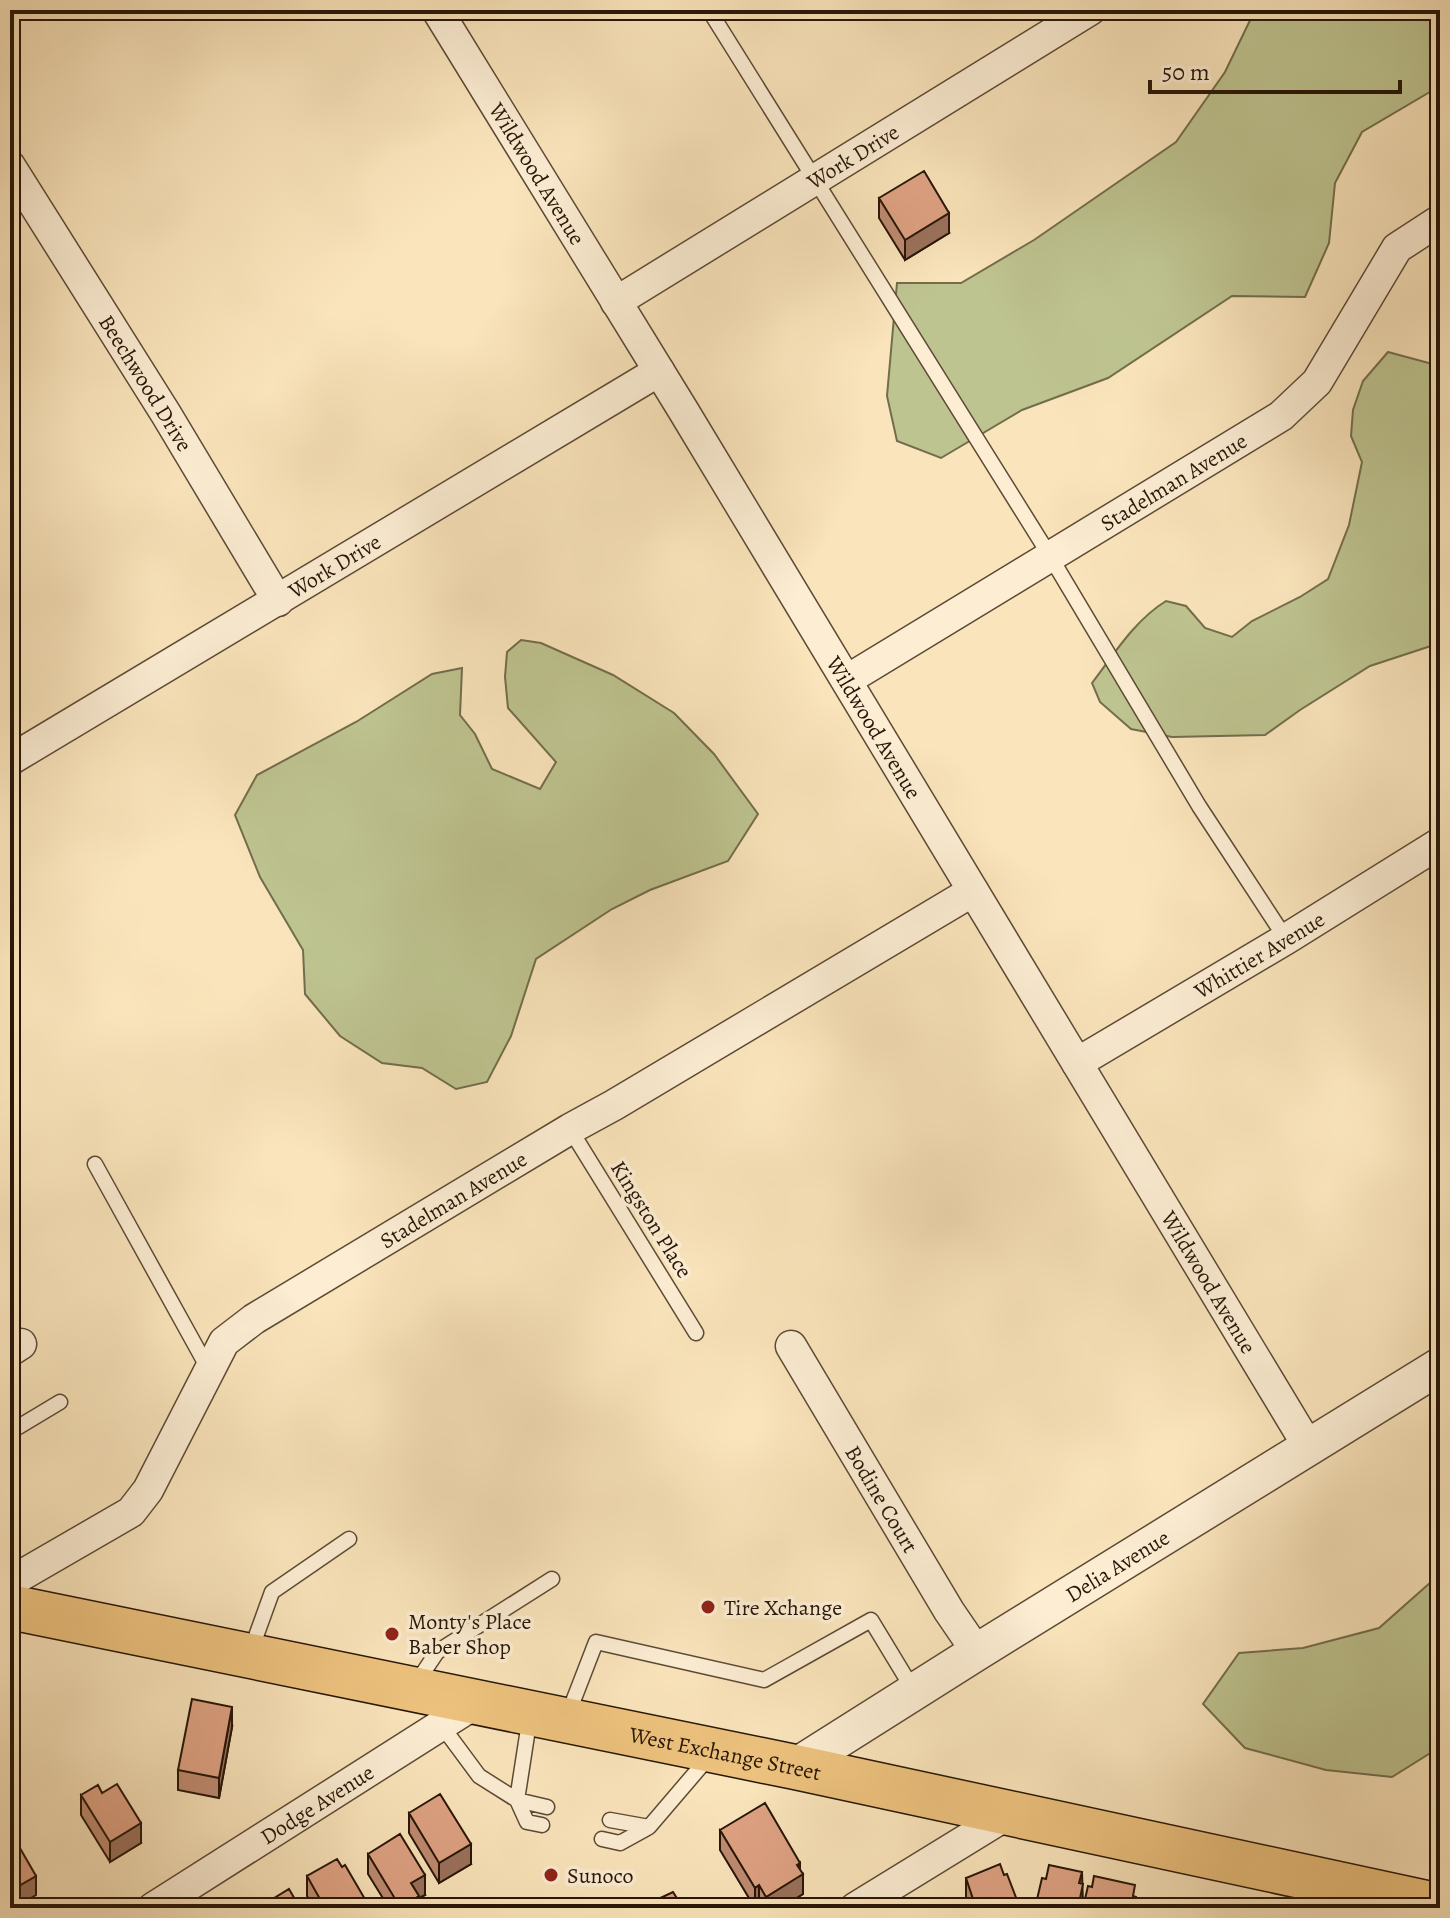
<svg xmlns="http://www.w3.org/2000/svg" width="1450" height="1918" viewBox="0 0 1450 1918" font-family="Alegreya,serif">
<rect width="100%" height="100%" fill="#fae4bb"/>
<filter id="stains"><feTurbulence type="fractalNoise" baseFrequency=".0025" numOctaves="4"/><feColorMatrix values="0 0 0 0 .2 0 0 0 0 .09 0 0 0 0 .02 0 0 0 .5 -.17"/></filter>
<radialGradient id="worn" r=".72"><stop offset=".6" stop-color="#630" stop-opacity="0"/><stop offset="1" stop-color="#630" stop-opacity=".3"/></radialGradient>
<!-- green -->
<path fill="#bec490" stroke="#726d4c" stroke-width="2" d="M1255,10H1440V86L1362,132L1335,183L1329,243L1305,297L1232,296L1108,378L1022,410L941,458L897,441L887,396L897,283H961L1034,240L1176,142L1225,72Z
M1388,352L1440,366V643L1370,666L1300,710L1265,735L1172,737L1131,729L1100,702L1092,683C1114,654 1135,620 1166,601L1186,606L1205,628L1232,637L1252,621L1300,597L1328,579L1349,525L1362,462L1351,436L1353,410L1363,381Z
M521,640L541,643L613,675L674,713L714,754L758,814L728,861L650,890L612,909L536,959L511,1036L487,1082L456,1089L422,1068L382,1063L340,1036L305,994L303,950L260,877L235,815L257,775L356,722L432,674L462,668L460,715L475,734L492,769L540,789L556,762L508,708L505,677L507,652Z
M1440,1574V1747L1392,1777L1326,1770L1245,1748L1203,1704L1239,1653L1303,1648L1379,1628Z"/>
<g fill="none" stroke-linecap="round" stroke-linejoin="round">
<defs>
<path id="service" d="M709,10L1050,556L1199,806L1286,939
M570,1129L696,1333
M95,1164L209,1370
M10,1432L60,1402
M251,1650L272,1592L349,1539
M415,1685L437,1652L552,1579
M530,1716L517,1800L547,1807
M567,1717L596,1642L764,1680L871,1620L914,1691
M442,1726L479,1776L517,1800L527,1822L542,1825
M610,1820L649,1827L708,1758
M602,1839L620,1843L649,1827"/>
<g id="minor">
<path id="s1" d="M437,10L683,410L1308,1446"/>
<path id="s2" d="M10,166L166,414L278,601"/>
<path id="s3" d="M616,302L1090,10"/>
<path id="s4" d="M847,680L1281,416L1317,382L1397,248L1440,220"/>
<path id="s5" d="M10,760L659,371"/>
<path id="s6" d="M1077,1063L1286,939L1440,843"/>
<path id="s7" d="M791,1346L949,1611L977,1652"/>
<path d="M10,1351L21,1344"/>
<path id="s8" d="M10,1582L131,1512L148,1490L224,1342L254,1319L570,1129L614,1105L973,891"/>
<path id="s9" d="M153,1908L479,1701"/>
<path d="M855,1908L1008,1814"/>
</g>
<g id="tertiary">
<path id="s10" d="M795,1767L977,1652L1440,1366"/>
</g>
<g id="primary">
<path id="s11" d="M10,1607L795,1767L1440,1906"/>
</g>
</defs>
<!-- service casing -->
<use href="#service" stroke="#5c4a35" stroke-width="17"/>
<!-- minor casing -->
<use href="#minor" stroke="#5c4a35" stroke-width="33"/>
<!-- tertiary casing -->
<use href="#tertiary" stroke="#5c4a35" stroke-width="39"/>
<!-- primary casing -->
<use href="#primary" stroke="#271608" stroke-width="47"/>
<!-- service -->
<use href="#service" stroke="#fcedd3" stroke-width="14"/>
<!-- minor -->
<use href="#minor" stroke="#fcedd3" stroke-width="30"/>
<!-- tertiary -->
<use href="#tertiary" stroke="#fcedd3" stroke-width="36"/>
<!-- primary -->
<use href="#primary" stroke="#edc27e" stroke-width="44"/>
</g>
<!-- wall -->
<path fill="#bf8b71" stroke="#271608" stroke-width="2" d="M879,198L949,233L905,260L879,218Z
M232,1727L219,1798L178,1790V1770Z
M81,1795L141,1843L110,1862L81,1815Z
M409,1813L471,1864L439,1883L409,1833Z
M720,1830L800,1871L803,1894L780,1908H761L759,1905L755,1908L720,1850Z
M368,1854L425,1895L419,1898V1908H389L368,1874Z
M1004,1875L1020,1908H969L966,1897V1878Z
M307,1876L369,1908H314L307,1896Z"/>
<!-- shaded-wall -->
<path fill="#9b715c" stroke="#271608" stroke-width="2" d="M949,213V233L905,260V240Z
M232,1707V1727L219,1798V1778Z
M141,1823V1843L110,1862V1842Z
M471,1844V1864L439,1883V1863Z
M800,1863V1876L803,1874V1894L780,1908H766V1897Z
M1082,1872L1083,1904L1082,1908H1078L1079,1883Z
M425,1875V1895L419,1898V1908H400L411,1883Z
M36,1876V1895L14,1908H10V1891Z
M759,1885V1905L755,1908V1888Z"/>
<!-- building -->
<path fill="#dea283" stroke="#271608" stroke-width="2" d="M924,171L949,213L905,240L879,198Z
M192,1699L232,1707L219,1778L178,1770Z
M117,1784L141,1823L110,1842L81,1795L98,1785L102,1793Z
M440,1794L471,1844L439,1863L409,1813Z
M765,1803L800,1863L797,1865L803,1874L766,1897L759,1885L755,1888L720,1830Z
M400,1834L425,1875L411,1883L419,1896L400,1907L368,1854Z
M13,1836L36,1876L10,1891V1838Z
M337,1859L342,1867L345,1865L369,1906L367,1908H325L307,1876Z
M1000,1864L1004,1875L1007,1874L1020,1908H976L966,1878Z
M1049,1865L1082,1872L1079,1883L1083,1884L1078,1908H1035L1042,1878L1046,1879Z
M1094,1876L1135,1885L1133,1896L1136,1897L1134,1908H1083L1088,1886L1092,1887Z
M289,1889L300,1908H258Z
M673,1892L683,1908H644L643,1906Z"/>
<!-- markers -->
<g fill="#8f2418" stroke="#fcedd3" stroke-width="3">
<circle cx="708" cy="1607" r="8"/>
<circle cx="392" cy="1634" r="8"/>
<circle cx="551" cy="1875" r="8"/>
</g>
<g text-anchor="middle" stroke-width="7" stroke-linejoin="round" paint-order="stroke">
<!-- street labels -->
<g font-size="22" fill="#271608" stroke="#fcedd3">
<text dy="8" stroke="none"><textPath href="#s3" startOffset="278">Work Drive</textPath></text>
<text dy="8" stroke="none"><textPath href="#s1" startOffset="192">Wildwood Avenue</textPath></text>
<text dy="8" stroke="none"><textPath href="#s2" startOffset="256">Beechwood Drive</textPath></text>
<text dy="8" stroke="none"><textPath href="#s4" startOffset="382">Stadelman Avenue</textPath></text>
<text dy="8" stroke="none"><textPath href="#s5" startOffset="378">Work Drive</textPath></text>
<text dy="8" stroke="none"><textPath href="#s1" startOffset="840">Wildwood Avenue</textPath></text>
<text dy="8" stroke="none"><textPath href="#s6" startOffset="212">Whittier Avenue</textPath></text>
<text dy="8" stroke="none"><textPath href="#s8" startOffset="604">Stadelman Avenue</textPath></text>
<text transform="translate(652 1219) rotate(58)" y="8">Kingston Place</text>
<text dy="8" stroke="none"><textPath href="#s1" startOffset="1488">Wildwood Avenue</textPath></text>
<text dy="8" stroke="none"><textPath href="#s7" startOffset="178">Bodine Court</textPath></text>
<text dy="8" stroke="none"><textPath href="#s10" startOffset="380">Delia Avenue</textPath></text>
<text dy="8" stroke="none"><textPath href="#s11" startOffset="730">West Exchange Street</textPath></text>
<text dy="8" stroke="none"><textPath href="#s9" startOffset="194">Dodge Avenue</textPath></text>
</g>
<!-- poi labels -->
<g font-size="22" fill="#271608" stroke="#fcedd3" text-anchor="start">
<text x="724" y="1615">Tire Xchange</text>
<text x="408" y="1629">Monty's Place<tspan x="408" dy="25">Baber Shop</tspan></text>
<text x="567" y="1883">Sunoco</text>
</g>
</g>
<!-- margin -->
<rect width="1450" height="1918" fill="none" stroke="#fae4bb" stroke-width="40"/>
<rect x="12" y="12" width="1426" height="1894" fill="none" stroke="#271608" stroke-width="4"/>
<rect x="20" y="20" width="1410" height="1878" fill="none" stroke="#271608" stroke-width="2"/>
<!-- scale -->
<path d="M1150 80v12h250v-12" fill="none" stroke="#271608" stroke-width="4"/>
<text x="1162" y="80" font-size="24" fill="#271608" stroke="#fcedd3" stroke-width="6" paint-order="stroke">50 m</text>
<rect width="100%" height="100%" filter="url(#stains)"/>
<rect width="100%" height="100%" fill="url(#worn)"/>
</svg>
